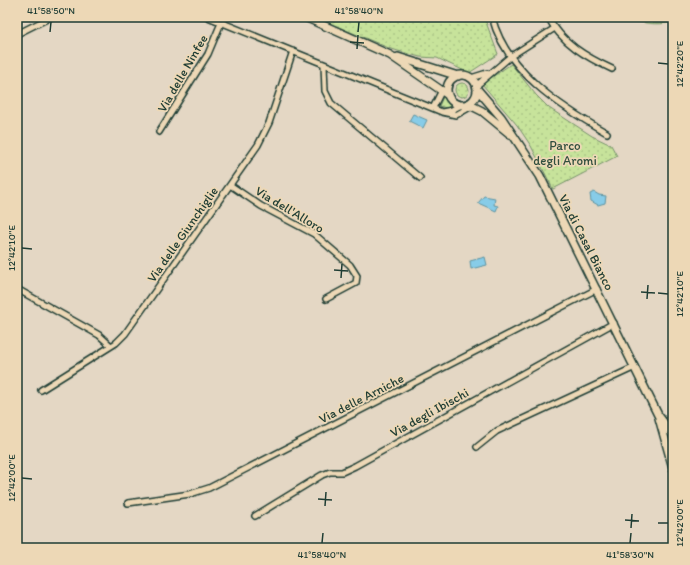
<svg xmlns="http://www.w3.org/2000/svg" width="690" height="565" viewBox="0 0 690 565" font-family="Itim,sans-serif">
<defs>
<pattern id="grass-dots" width="8" height="8" patternUnits="userSpaceOnUse"><rect width="8" height="8" fill="#c7e39b"/><path d="M2 2h.1M6 6h.1" fill="none" stroke="#aac486" stroke-width="1.8" stroke-linecap="round"/></pattern>
</defs>
<rect width="100%" height="100%" fill="#e4d7c4"/>
<filter id="ink" filterUnits="userSpaceOnUse"><feTurbulence type="fractalNoise" baseFrequency=".025" numOctaves="2"/><feDisplacementMap in="SourceGraphic" scale="8" xChannelSelector="R" yChannelSelector="G"/><feConvolveMatrix kernelMatrix="1 2 1 2 8 2 1 2 1" color-interpolation-filters="sRGB"/></filter>
<g filter="url(#ink)">
<!-- grass -->
<path fill="url(#grass-dots)" stroke="#739068" d="M315,17H484L498,54L469,73L437,58L420,57L391,49Z
M623,17H673V22C657,26 639,23 623,17Z
M511,64L536,95L549,108L592,136L611,145L617,156L553,189L531,146L517,125L482,84Z
M455 90a7 7 0 1 1 14 0a7 7 0 1 1-14 0Z
M443,97H444L455,105L446,108L439,106Z"/>
<!-- water -->
<path fill="#87cce8" stroke="#5d93a0" d="M413,114L427,120L423,128L409,121Z
M594,192L599,195L606,196L605,203L598,205L591,201L590,194Z
M484,196L495,198L494,205L498,206L496,211L478,203Z
M485,257L487,265L471,269L470,261Z"/>
<g fill="none" stroke-linecap="round" stroke-linejoin="round">
<defs>
<path id="minor" d="M208,17L442,112L452,110L461,105
M492,17C506,72 561,107 607,133
M548,17C562,43 586,57 612,69
M17,34L51,17
M324,65L325,91L331,103L420,178
M471,78L487,73
M476,86L511,56L555,28
M433,108L442,90
M442,112L456,115L472,106
M159,132L208,54L221,23
M230,185L261,206L314,234L350,265L357,276L356,283L326,299
M17,289L99,335L111,346
M41,390L116,343L125,334L258,145L269,123L293,51
M477,447L497,431L635,367
M128,503L190,494L209,488L597,289
M255,516L322,475L330,472H342L355,466L614,323"/>
<path id="secondary" d="M305,17L390,55L448,95
M398,57L458,76
M447 90a15 15 0 1 1 30 0a15 15 0 1 1-30 0Z
M477,89L501,117L540,176L658,415L673,435
M468,104L482,111L510,134
M659,418L673,468"/>
</defs>
<!-- minor casing -->
<use href="#minor" stroke="#1f3d34" stroke-width="8"/>
<!-- secondary casing -->
<use href="#secondary" stroke="#1f3d34" stroke-width="10"/>
<!-- minor -->
<use href="#minor" stroke="#edd8b6" stroke-width="5"/>
<!-- secondary -->
<use href="#secondary" stroke="#edd8b6" stroke-width="7"/>
</g>
</g>
<!-- ticks -->
<path fill="none" stroke="#1f3d34" stroke-width="1.5" d="M50,32L51,22M358,32L359,22M350,42L364,43M357,49L358,35M658,63L668,64M22,248L32,249M334,270L348,271M341,278L342,264M641,292L655,293M658,293L668,294M647,299L648,285M22,478L32,479M318,499L332,500M325,506L326,492M625,520L639,521M658,523H668M631,528L632,514M322,543L323,533M630,543L631,533"/>
<g text-anchor="middle" stroke-width="3.5" stroke-linejoin="round" paint-order="stroke">
<!-- street labels -->
<g font-size="13" fill="#1f3d34" stroke="#edd8b6">
<text transform="translate(182 73) rotate(-60)" y="5">Via delle Ninfee</text>
<text transform="translate(290 209) rotate(31)" y="5">Via dell'Alloro</text>
<text transform="translate(182 234) rotate(-55)" y="5">Via delle Giunchiglie</text>
<text transform="translate(587 242) rotate(63)" y="5">Via di Casal Bianco</text>
<text transform="translate(361 398) rotate(-27)" y="5">Via delle Arniche</text>
<text transform="translate(429 412) rotate(-29)" y="5">Via degli Ibischi</text>
</g>
<!-- park labels -->
<g font-size="13" fill="#304e3e" stroke="#edd8b6">
<text x="565" y="150">Parco<tspan x="565" dy="15">degli Aromi</tspan></text>
</g>
</g>
<!-- margin -->
<rect width="690" height="565" fill="none" stroke="#edd8b6" stroke-width="44"/>
<rect x="22" y="22" width="646" height="521" fill="none" stroke="#1f3d34" stroke-width="1.5"/>
<g font-size="10" text-anchor="middle" fill="#1f3d34">
<text x="51" y="14">41°58'50"N</text>
<text x="359" y="14">41°58'40"N</text>
<text transform="translate(679 64) rotate(-90)" y="4">12°42'20"E</text>
<text transform="translate(11 248) rotate(-90)" y="4">12°42'10"E</text>
<text transform="translate(679 294) rotate(-90)" y="4">12°42'10"E</text>
<text transform="translate(11 478) rotate(-90)" y="4">12°42'00"E</text>
<text transform="translate(679 523) rotate(-90)" y="4">12°42'00"E</text>
<text x="322" y="558">41°58'40"N</text>
<text x="630" y="558">41°58'30"N</text>
</g>
</svg>
